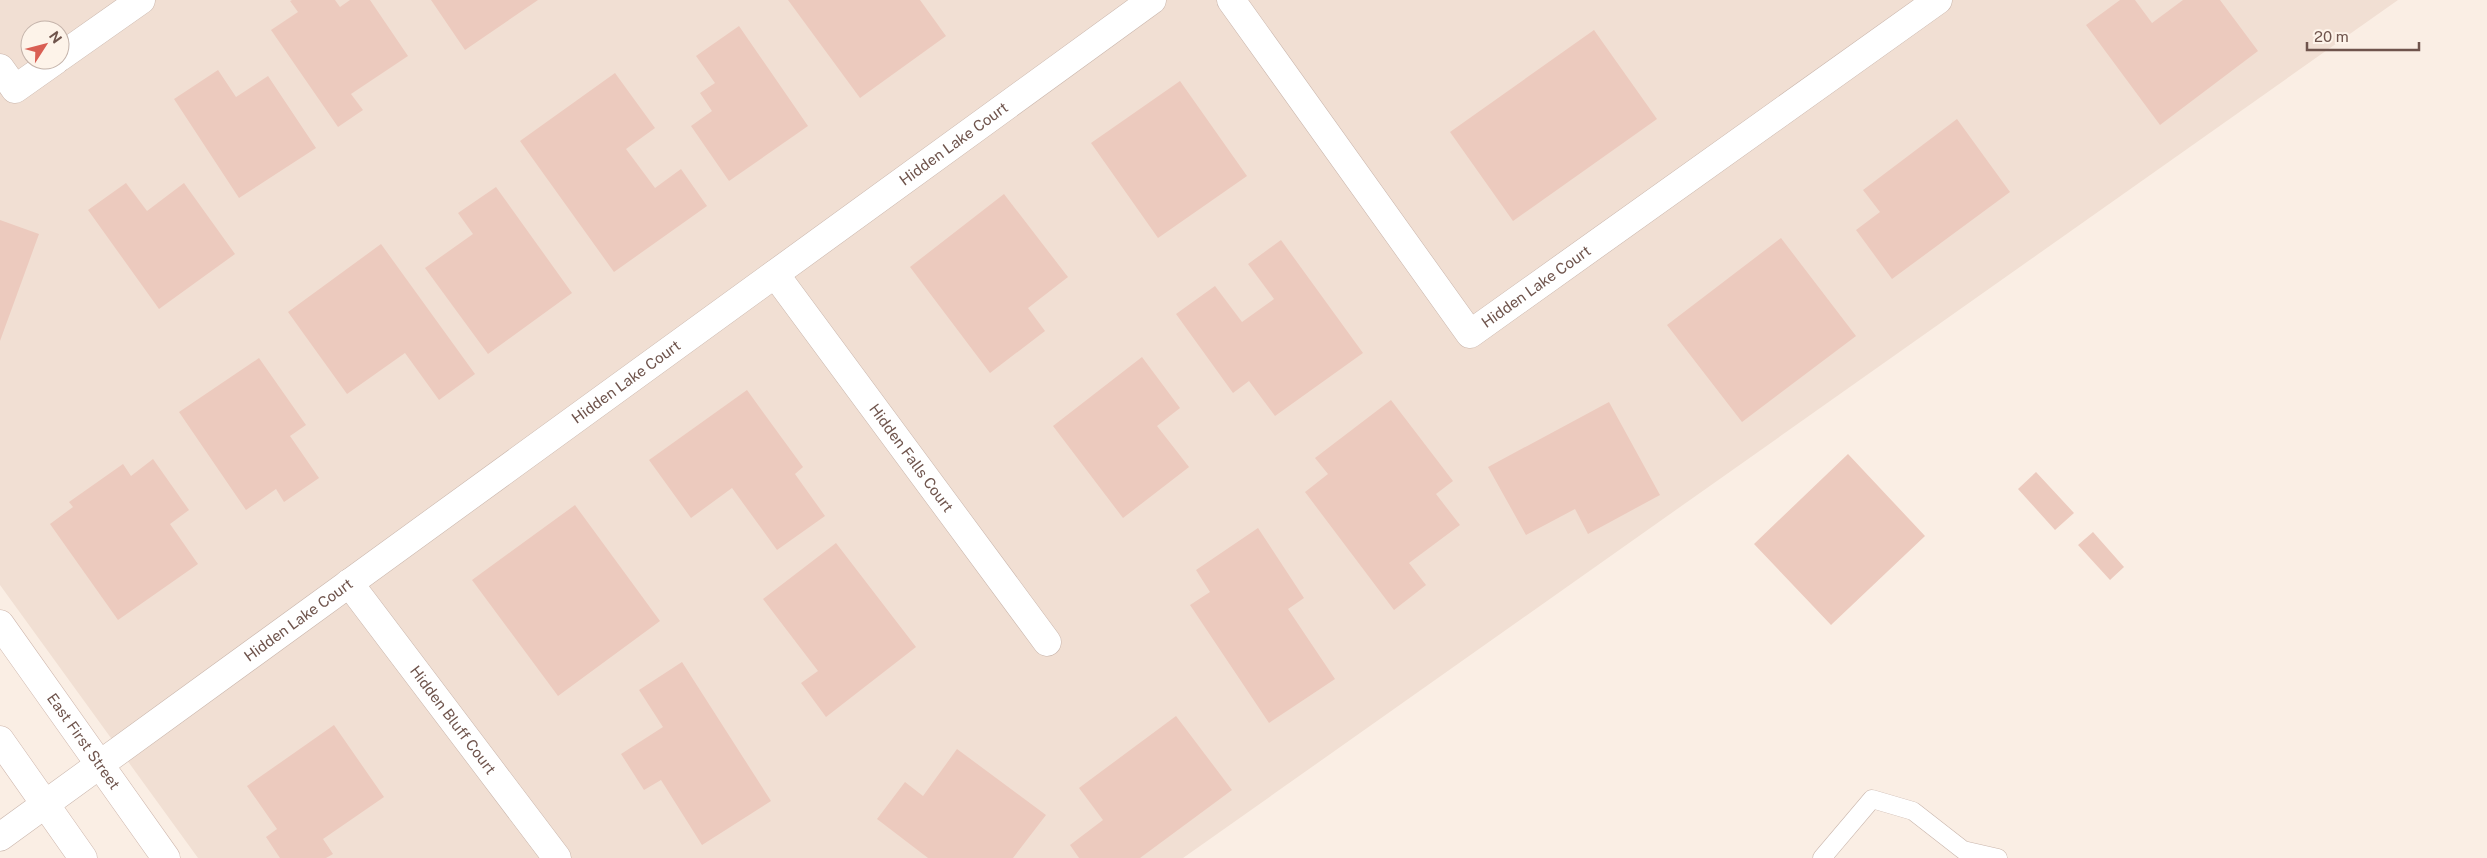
<svg xmlns="http://www.w3.org/2000/svg" width="2487" height="858" viewBox="0 0 2487 858" font-family="'Public Sans',sans-serif">
<rect width="100%" height="100%" fill="#faeee4"/>
<!-- residential -->
<path fill="#f1dfd3" fill-rule="evenodd" d="M0,0H2398L1183,858H198L0,585ZM30,30H60V60H30Z"/>
<!-- building -->
<path fill="#eccabe" d="M292,0H335L340,7L350,0H370L408,56L351,94L363,110L338,127L271,30L298,12L290,1Z
M431,0H538L465,50Z
M788,0H920L946,36L860,98Z
M2120,0H2135L2152,23L2183,0H2220L2258,51L2160,125L2086,25Z
M739,26L808,126L729,181L691,126L712,111L700,93L715,83L696,56Z
M1594,30L1657,119L1513,221L1450,132Z
M218,70L236,97L268,76L316,148L239,198L174,99Z
M615,73L655,128L626,149L655,188L681,169L707,206L614,272L520,141Z
M1180,81L1247,176L1158,238L1091,143Z
M1957,119L2010,192L1892,279L1856,230L1880,212L1863,190Z
M126,183L147,211L184,183L235,254L159,309L88,210Z
M496,187L572,293L488,354L425,268L473,234L458,213Z
M1004,194L1068,277L1028,308L1045,331L990,373L910,267Z
M0,220L39,234L0,341Z
M1781,238L1856,336L1742,422L1667,325Z
M1281,240L1363,353L1275,416L1249,381L1233,393L1176,314L1215,286L1242,322L1274,299L1248,264Z
M381,244L475,374L439,400L405,353L347,394L288,312Z
M1142,357L1180,408L1157,426L1189,467L1123,518L1053,426Z
M259,358L306,425L290,436L319,478L284,502L276,489L246,510L179,412Z
M747,390L803,467L795,474L825,516L777,550L732,488L691,518L649,460Z
M1391,400L1453,481L1436,494L1460,525L1409,563L1426,585L1394,610L1305,492L1328,474L1315,458Z
M1609,402L1660,495L1588,534L1575,509L1526,535L1488,467Z
M1848,454L1925,536L1831,625L1754,544Z
M153,459L189,510L170,524L198,564L118,620L50,524L73,507L69,502L123,464L131,476Z
M2036,472L2074,513L2055,530L2018,489Z
M575,505L660,621L558,696L472,580Z
M1258,528L1304,598L1288,609L1335,679L1269,723L1190,605L1210,592L1196,570Z
M2093,532L2124,567L2110,580L2078,545Z
M836,543L916,647L826,717L801,683L818,671L763,599Z
M682,662L771,801L702,845L661,780L644,790L621,754L663,727L639,690Z
M1176,716L1232,790L1140,858H1079L1070,845L1103,820L1079,788Z
M334,725L384,797L323,839L333,854L326,858H280L266,837L277,829L247,786Z
M957,749L1046,815L1013,858H928L877,819L905,782L923,796Z"/>
<g fill="none" stroke-linecap="round" stroke-linejoin="round">
<defs>
<path id="lane" d="M1822,858L1872,799L1913,811L1963,850L1998,858"/>
<g id="street">
<path id="s1" d="M1231,0L1470,334L1938,0"/>
<path d="M60,57L141,0"/>
<path d="M0,68L15,89L56,60"/>
<path id="s2" d="M775,274L1047,642"/>
<path id="s3" d="M349,583L557,858"/>
<path id="s4" d="M0,837L1152,0"/>
</g>
<g id="secondary">
<path id="s5" d="M0,624L166,858"/>
<path d="M0,740L83,858"/>
</g>
</defs>
<!-- lane casing -->
<use href="#lane" stroke="#c9b5ab" stroke-width="19"/>
<!-- street casing -->
<use href="#street" stroke="#c9b5ab" stroke-width="29"/>
<!-- secondary casing -->
<use href="#secondary" stroke="#ceb6ac" stroke-width="29"/>
<!-- lane -->
<use href="#lane" stroke="#fff" stroke-width="18"/>
<!-- street -->
<use href="#street" stroke="#fff" stroke-width="28"/>
<!-- secondary -->
<use href="#secondary" stroke="#fff" stroke-width="28"/>
</g>
<g text-anchor="middle" stroke-width="5" stroke-linejoin="round" paint-order="stroke">
<!-- street labels -->
<g font-size="15" fill="#6f544c" stroke="#fdf3e9">
<text dy="5" stroke="none"><textPath href="#s4" startOffset="1179">Hidden Lake Court</textPath></text>
<text dy="5" stroke="none"><textPath href="#s1" startOffset="492">Hidden Lake Court</textPath></text>
<text dy="5" stroke="none"><textPath href="#s4" startOffset="774">Hidden Lake Court</textPath></text>
<text dy="5" stroke="none"><textPath href="#s2" startOffset="229">Hidden Falls Court</textPath></text>
<text dy="5" stroke="none"><textPath href="#s4" startOffset="369">Hidden Lake Court</textPath></text>
<text dy="5" stroke="none"><textPath href="#s3" startOffset="172">Hidden Bluff Court</textPath></text>
<text dy="5" stroke="none"><textPath href="#s5" startOffset="144">East First Street</textPath></text>
</g>
</g>
<!-- north arrow -->
<g transform="translate(45 45) rotate(54)"><circle r="24" fill="#fdf3e9" stroke="#c4b3aa"/>
<path d="M0-4L9 19L0 12L-9 19Z" fill="#d95f54"/>
<text y="-8" font-size="14" font-weight="bold" text-anchor="middle" fill="#6f544c">N</text>
</g>
<!-- scale -->
<path d="M2307 42v8h112v-8" fill="none" stroke="#6f544c" stroke-width="2.5"/>
<text x="2314" y="42" font-size="15" fill="#6f544c" stroke="#fdf3e9" stroke-width="4" paint-order="stroke">20 m</text>
</svg>
